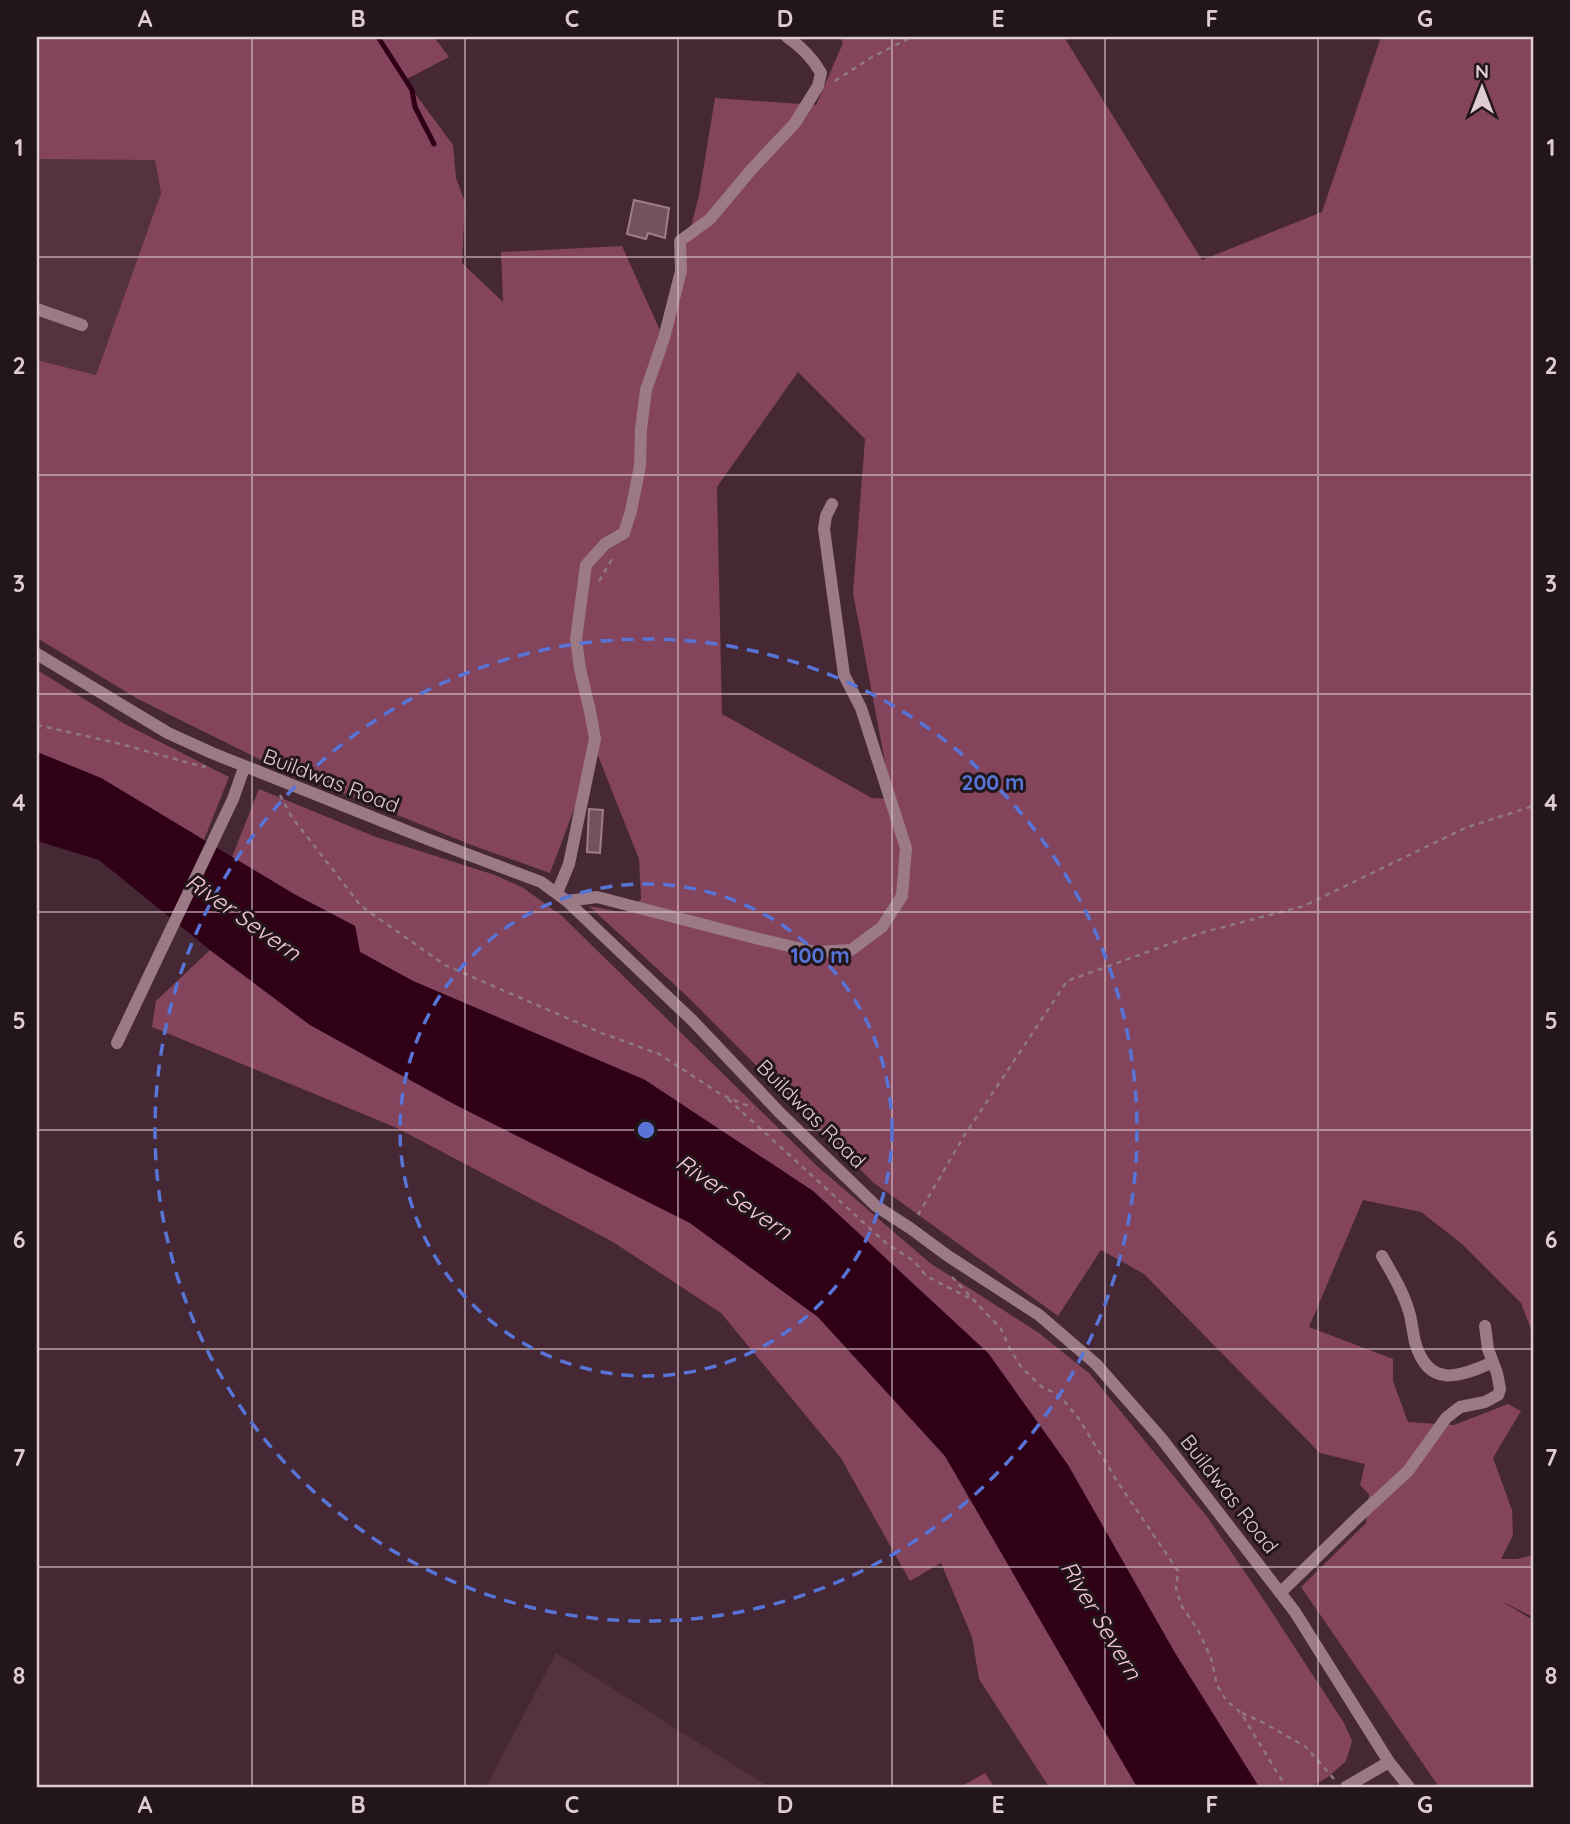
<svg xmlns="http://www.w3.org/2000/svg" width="1570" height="1824" viewBox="0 0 1570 1824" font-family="Quicksand,sans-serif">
<rect width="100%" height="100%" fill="#452833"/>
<!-- built -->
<path fill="#55323f" d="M37,159H156L161,193L96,375L37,360Z
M556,1653L769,1787H486Z"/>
<!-- green -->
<path fill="#83445c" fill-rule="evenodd" d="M37,37H434L449,57L405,80L453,145L456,178L465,202L462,263L503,302L501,252L622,246L663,337L699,195L715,98L816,105L843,43L840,37H1020L1021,38L1023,37H1064L1202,260L1322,212L1381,37H1533V1334L1521,1303L1462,1244L1421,1212L1363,1200L1309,1327L1393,1359V1381L1408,1422L1454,1425L1508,1404L1521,1411L1493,1458L1512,1510L1513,1535L1501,1559H1517L1533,1555V1617L1501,1601L1533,1620V1787H1439L1301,1587L1366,1523L1369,1494L1360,1485L1365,1464L1320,1453L1144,1274L1101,1250L1058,1316L891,1195L875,1184L688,997L589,906L625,913L641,899L639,859L591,738L578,799L550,873L474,846L261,760L138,699L37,638V360L96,375L161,193L155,160L37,159ZM798,372L865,439L853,593L892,799L872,798L722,714L717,487Z
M37,670L123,723L229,777L204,840L101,778L37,752Z
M259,789L376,837L492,874L522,887L562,916L817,1166L930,1263L1039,1333L1090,1374L1208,1518L1266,1603L1344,1723L1352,1741L1346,1761L1328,1777L1310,1787H1259L1175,1653L1068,1465L988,1353L813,1191L645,1080L413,981L360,952L355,926L294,894L232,857Z
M210,950L310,1025L452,1103L690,1223L818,1317L945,1456L1137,1787H1049L979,1679L972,1637L941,1563L910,1581L841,1458L721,1313L613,1242L397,1128L152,1027L156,1001Z
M985,1773L994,1787H960Z"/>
<!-- water -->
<path fill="#300017" d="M37,752L101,778L294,894L355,926L360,952L413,981L645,1080L813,1191L988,1353L1068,1465L1175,1653L1259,1787H1137L945,1456L818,1317L690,1223L452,1103L310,1025L210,950L99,860L37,841Z"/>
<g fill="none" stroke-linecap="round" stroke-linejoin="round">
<!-- stream -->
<path stroke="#300017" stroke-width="5" d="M378,37L412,90L415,107L434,144"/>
</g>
<!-- building -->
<path fill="#72525d" stroke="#9f7d88" stroke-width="2" d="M634,200L669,208L665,238L648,233L646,239L627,234Z
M589,809L603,810L600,853L587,852Z"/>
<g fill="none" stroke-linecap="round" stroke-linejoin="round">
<!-- path -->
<path stroke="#907780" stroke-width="2.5" stroke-dasharray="5 5" stroke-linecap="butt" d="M835,81L872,57L912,37
M599,581L612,559
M37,725L117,743L204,767L205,765
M280,795L291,816L361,906L445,965L599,1032L659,1054L722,1095L753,1108
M728,1099L887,1244L914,1261L926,1276L969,1298
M918,1215L964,1136L1067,981L1197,934L1304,906L1465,828L1533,806
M952,1277L1001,1329L1010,1349L1022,1368L1042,1387L1059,1395L1079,1419L1117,1481L1178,1571L1176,1589L1181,1605L1198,1630L1211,1658L1217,1685L1226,1700L1241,1713L1286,1787
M1242,1713L1262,1722L1306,1747L1334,1779"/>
<!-- minor -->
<path stroke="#9b7a85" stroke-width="12" d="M37,309L82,325
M37,654L168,733L212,753L427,839L541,882L567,901L693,1021L780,1113L876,1206L910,1228L948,1256L1039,1315L1096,1364L1161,1438L1295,1612L1389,1762L1409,1787
M557,893L569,864L595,739L590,711L580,669L576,639L586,565L605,544L624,533L631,511L640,466L641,429L646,390L664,338L681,271L680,241L710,219L751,170L795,123L818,86L821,73C812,57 802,47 787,37
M567,901L597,897L751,937L815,952L851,950L882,927L902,896L906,848L861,708L844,675L824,529L826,516L832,504
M117,1043L233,799L244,768
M1382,1256C1393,1275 1404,1293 1410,1315C1412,1324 1413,1333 1415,1342C1428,1388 1458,1378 1493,1362
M1280,1593L1357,1518L1408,1471L1446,1418L1460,1407L1485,1402L1498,1395L1500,1389L1497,1373L1488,1349L1485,1326
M1346,1787L1389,1762"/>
</g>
<!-- grid -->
<path fill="none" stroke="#dfccd2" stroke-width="2" stroke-opacity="0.55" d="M252,37V1787M465,37V1787M678,37V1787M892,37V1787M1105,37V1787M1318,37V1787M37,257H1533M37,475H1533M37,694H1533M37,912H1533M37,1130H1533M37,1349H1533M37,1567H1533"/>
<!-- distance rings -->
<g fill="none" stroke="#5774d6" stroke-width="3.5" stroke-dasharray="12 9">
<circle cx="646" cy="1130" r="246"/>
<circle cx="646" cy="1130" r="491"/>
</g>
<g text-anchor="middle" stroke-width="6" stroke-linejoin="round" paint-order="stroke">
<!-- street labels -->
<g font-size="21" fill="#dfccd2" stroke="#23161a">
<text transform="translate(331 781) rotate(21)" y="7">Buildwas Road</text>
<text transform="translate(811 1114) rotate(45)" y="7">Buildwas Road</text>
<text transform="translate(1229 1494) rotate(52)" y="7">Buildwas Road</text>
</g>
<!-- water labels -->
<g font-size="23" font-style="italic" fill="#f6c9d8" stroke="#23161a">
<text transform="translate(243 917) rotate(35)" y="8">River Severn</text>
<text transform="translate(734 1197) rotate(34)" y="8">River Severn</text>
<text transform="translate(1101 1620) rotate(59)" y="8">River Severn</text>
</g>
</g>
<circle cx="646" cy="1130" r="10" fill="#5774d6" stroke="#23161a" stroke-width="3.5"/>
<g font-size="21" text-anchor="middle" font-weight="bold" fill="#5774d6" stroke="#23161a" stroke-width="6" stroke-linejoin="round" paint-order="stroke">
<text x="993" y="790">200 m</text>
<text x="820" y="963">100 m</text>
</g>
<!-- border -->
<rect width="1570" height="1824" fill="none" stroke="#23161a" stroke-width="77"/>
<!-- north arrow -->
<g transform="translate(1482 88)" stroke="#23161a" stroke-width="5" paint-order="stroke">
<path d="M0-5L12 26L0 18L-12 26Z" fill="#dfccd2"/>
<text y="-10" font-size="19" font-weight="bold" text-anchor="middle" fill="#dfccd2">N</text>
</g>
<rect x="38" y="38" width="1494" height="1748" fill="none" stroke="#dfccd2" stroke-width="2.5"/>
<g font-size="23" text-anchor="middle" font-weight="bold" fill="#dfccd2">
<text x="145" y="27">A</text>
<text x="358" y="27">B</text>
<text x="572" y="27">C</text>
<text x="785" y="27">D</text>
<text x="998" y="27">E</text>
<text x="1212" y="27">F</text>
<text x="1425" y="27">G</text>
<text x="19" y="156">1</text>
<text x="1551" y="156">1</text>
<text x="19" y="374">2</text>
<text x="1551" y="374">2</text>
<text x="19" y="592">3</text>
<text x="1551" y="592">3</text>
<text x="19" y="811">4</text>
<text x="1551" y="811">4</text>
<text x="19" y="1029">5</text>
<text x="1551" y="1029">5</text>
<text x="19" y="1248">6</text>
<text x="1551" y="1248">6</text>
<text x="19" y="1466">7</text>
<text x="1551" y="1466">7</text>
<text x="19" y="1684">8</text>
<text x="1551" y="1684">8</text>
<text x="145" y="1813">A</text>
<text x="358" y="1813">B</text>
<text x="572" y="1813">C</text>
<text x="785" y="1813">D</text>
<text x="998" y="1813">E</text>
<text x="1212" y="1813">F</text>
<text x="1425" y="1813">G</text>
</g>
</svg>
